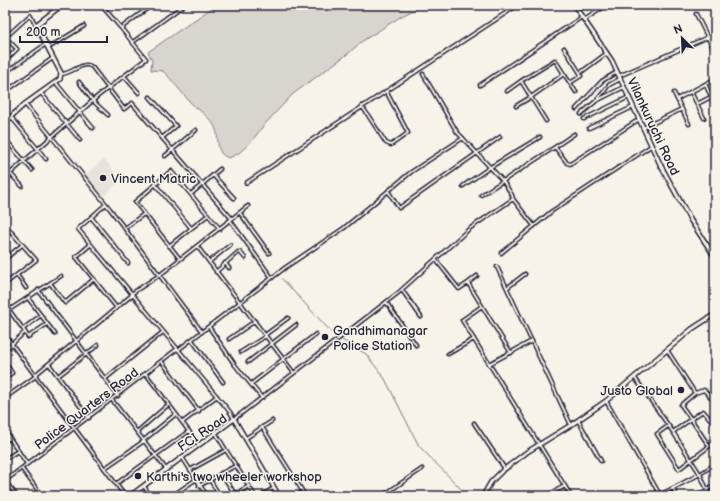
<svg xmlns="http://www.w3.org/2000/svg" width="720" height="501" viewBox="0 0 720 501" font-family="'Balsamiq Sans',sans-serif">
<rect width="100%" height="100%" fill="#f7f3e8"/>
<filter id="ink" filterUnits="userSpaceOnUse"><feTurbulence type="fractalNoise" baseFrequency=".025" numOctaves="2"/><feDisplacementMap in="SourceGraphic" scale="8" xChannelSelector="R" yChannelSelector="G"/><feConvolveMatrix kernelMatrix="1 2 1 2 8 2 1 2 1" color-interpolation-filters="sRGB"/></filter>
<g filter="url(#ink)">
<!-- built -->
<path fill="#e7e3db" d="M104,159L121,180L103,197L85,175Z"/>
<!-- green -->
<path fill="#d8d5cf" stroke="#7d7c85" d="M216,5H423L400,17L361,42L349,53L293,94L264,125L251,142L239,153L229,158C214,154 220,138 215,127C210,117 198,110 190,102C181,92 173,81 163,71L151,70L152,60L148,52Z"/>
<g fill="none" stroke-linecap="round" stroke-linejoin="round">
<!-- stream -->
<path stroke="#76747f" stroke-width="1" d="M282,279L335,336L366,354L385,379L419,446L465,493L477,496"/>
<defs>
<path id="minor" d="M101,5L121,28L152,5
M696,14L712,46
M584,20L601,9
M5,38L30,15L36,25
M6,38L17,49L10,56
M133,42L184,5
M48,48L84,26
M564,48L580,73
M5,51L10,56L5,60
M61,74C73,74 82,60 92,67L124,109L132,103L232,219
M423,74L457,132L503,181L481,195
M564,74L555,60L521,81L531,97L564,74L570,83L581,76L580,73L607,53
M5,76L9,70L46,44
M124,76L139,93
M619,76L715,34
M79,82L93,101L108,115
M56,83L93,128
M570,83L576,92
M705,84L715,104
M480,85L582,17
M507,91L521,81
M5,92L53,58
M691,92L704,118
M41,93L80,140
M674,93L689,124
M150,97L176,126L162,138
M677,99L715,79
M597,100L609,85L620,79
M25,104L110,209L202,332
M697,104L711,97
M362,106L386,143L391,145L408,133L386,91
M516,106L531,97L546,121
M576,109L602,81L617,72
M581,114L596,101L624,87
M11,117L46,159
M584,119L629,97
M589,128L633,107
M643,128L682,109
M5,139L32,170
M555,147L574,134
M165,156L196,130
M5,168L22,186
M213,175L234,198
M5,178L98,96L146,59L121,28
M246,183L518,5
M155,184L191,228
M463,186L489,168L540,137
M388,191L399,208L500,137
M191,194L220,169
M513,199L512,195L503,181L555,147L567,163L570,164L638,120
M106,204L78,229L230,412L234,419L294,373L197,246
M240,213L269,253
M91,217L128,263
M230,220L272,278
M5,225L36,260L5,284
M125,228L144,214
M90,245L76,257L116,307
M169,246L208,215
M501,253L534,226
M5,259L22,245
M180,259L135,202L171,171L220,229
M436,260L459,289L468,283L482,306L462,320L571,496
M209,262L230,245
M225,263L229,268
M497,267L571,425
M216,272L238,252H240L245,258
M17,275L26,288
M50,283L65,303L94,279
M468,283L477,276
M508,287L525,274
M38,290L118,396
M402,290L421,317
M131,294L161,274L248,206
M28,298L55,334
M386,302L416,345
M482,306L511,353
M41,315L23,329L28,337L47,324
M209,327L235,365L262,398
M23,329L9,310L61,276
M5,335L125,496
M265,335L288,318
M229,339L255,321
M192,340L223,382
M5,350L25,332
M178,350L286,267L344,228L411,172L463,138
M667,350L695,393L704,390L715,402
M241,352L266,336
M448,354L474,339
M5,362L12,373L5,378
M162,362L199,411
M248,362L296,325
M49,364L89,418
M489,364L532,341
M294,373L398,293L469,229L513,199L534,226L552,211L651,146
M146,374L176,414
M35,375L132,295
M58,376L98,345
M635,378L673,432L700,474L710,496
M105,379L163,332
M251,384L316,334
M5,398L36,376
M112,400L166,469
M606,401L660,495L700,474L715,464
M578,420L601,461
M183,422L217,396
M474,423L505,469
M668,426L657,434L679,469L715,442
M262,427L303,492L296,496
M5,431L27,464
M138,431L169,404
M215,432L226,450
M673,432L691,419L681,405L695,393
M246,438L272,421
M144,440L176,414L199,445
M5,441L10,438
M709,446L691,419L703,411L714,423
M182,457L207,496
M5,459L18,451
M105,468L144,441
M22,469L42,496
M190,470L226,450L255,496
M221,473L235,494
M210,480L220,496
M5,481L177,349
M5,481L17,496
M116,484L189,431
M144,486L150,496
M199,486L235,466
M673,488L676,496
M391,490L394,496
M172,496L195,480
M232,496L249,486
M261,496L274,488
M382,496L422,469
M546,496L565,486
M697,496L715,485"/>
<path id="tertiary" d="M5,122L25,104L60,79L61,73L36,25L62,5
M130,496L234,419L279,496
M483,496L491,482L502,471L527,452L571,425L606,401L692,329L715,314"/>
<path id="secondary" d="M574,5L612,61L661,166L691,221L715,257"/>
</defs>
<!-- minor casing -->
<use href="#minor" stroke="#22223b" stroke-width="5"/>
<!-- tertiary casing -->
<use href="#tertiary" stroke="#22223b" stroke-width="6"/>
<!-- secondary casing -->
<use href="#secondary" stroke="#22223b" stroke-width="6"/>
<!-- minor -->
<use href="#minor" stroke="#f7f3e8" stroke-width="2"/>
<!-- tertiary -->
<use href="#tertiary" stroke="#f7f3e8" stroke-width="3"/>
<!-- secondary -->
<use href="#secondary" stroke="#f7f3e8" stroke-width="3"/>
</g>
</g>
<!-- markers -->
<g fill="#22223b" stroke="#f7f3e8" stroke-width="1.5">
<circle cx="103" cy="178" r="4"/>
<circle cx="325" cy="337" r="4"/>
<circle cx="681" cy="390" r="4"/>
<circle cx="138" cy="476" r="4"/>
</g>
<g text-anchor="middle" stroke-width="3" stroke-linejoin="round" paint-order="stroke">
<!-- street labels -->
<g font-size="13" fill="#22223b" stroke="#f7f3e8">
<text transform="translate(654 126) rotate(65)" y="5">Vilankuruchi Road</text>
<text transform="translate(86 408) rotate(-37)" y="5">Police Quarters Road</text>
<text transform="translate(202 432) rotate(-34)" y="5">FCI Road</text>
</g>
<!-- poi labels -->
<g font-size="13" fill="#22223b" stroke="#f7f3e8" text-anchor="start">
<text x="111" y="183">Vincent Matric</text>
<text x="333" y="335">Gandhimanagar<tspan x="333" dy="15">Police Station</tspan></text>
<text x="673" y="395" text-anchor="end">Justo Global</text>
<text x="146" y="481">Karthi's two wheeler workshop</text>
</g>
</g>
<!-- margin -->
<rect width="720" height="501" fill="none" stroke="#f7f3e8" stroke-width="20"/>
<rect x="10" y="10" width="700" height="481" fill="none" stroke="#22223b" stroke-width="1.5" filter="url(#ink)"/>
<!-- north arrow -->
<g transform="translate(682 38) rotate(336)" stroke="#f7f3e8" stroke-width="3" paint-order="stroke">
<path d="M0-3L7 15L0 10L-7 15Z" fill="#22223b"/>
<text y="-6" font-size="11" font-weight="bold" text-anchor="middle" fill="#22223b">N</text>
</g>
<!-- scale -->
<path d="M20 36v6h87v-6" fill="none" stroke="#22223b" stroke-width="2"/>
<text x="26" y="36" font-size="12" fill="#22223b" stroke="#f7f3e8" stroke-width="3" paint-order="stroke">200 m</text>
</svg>
